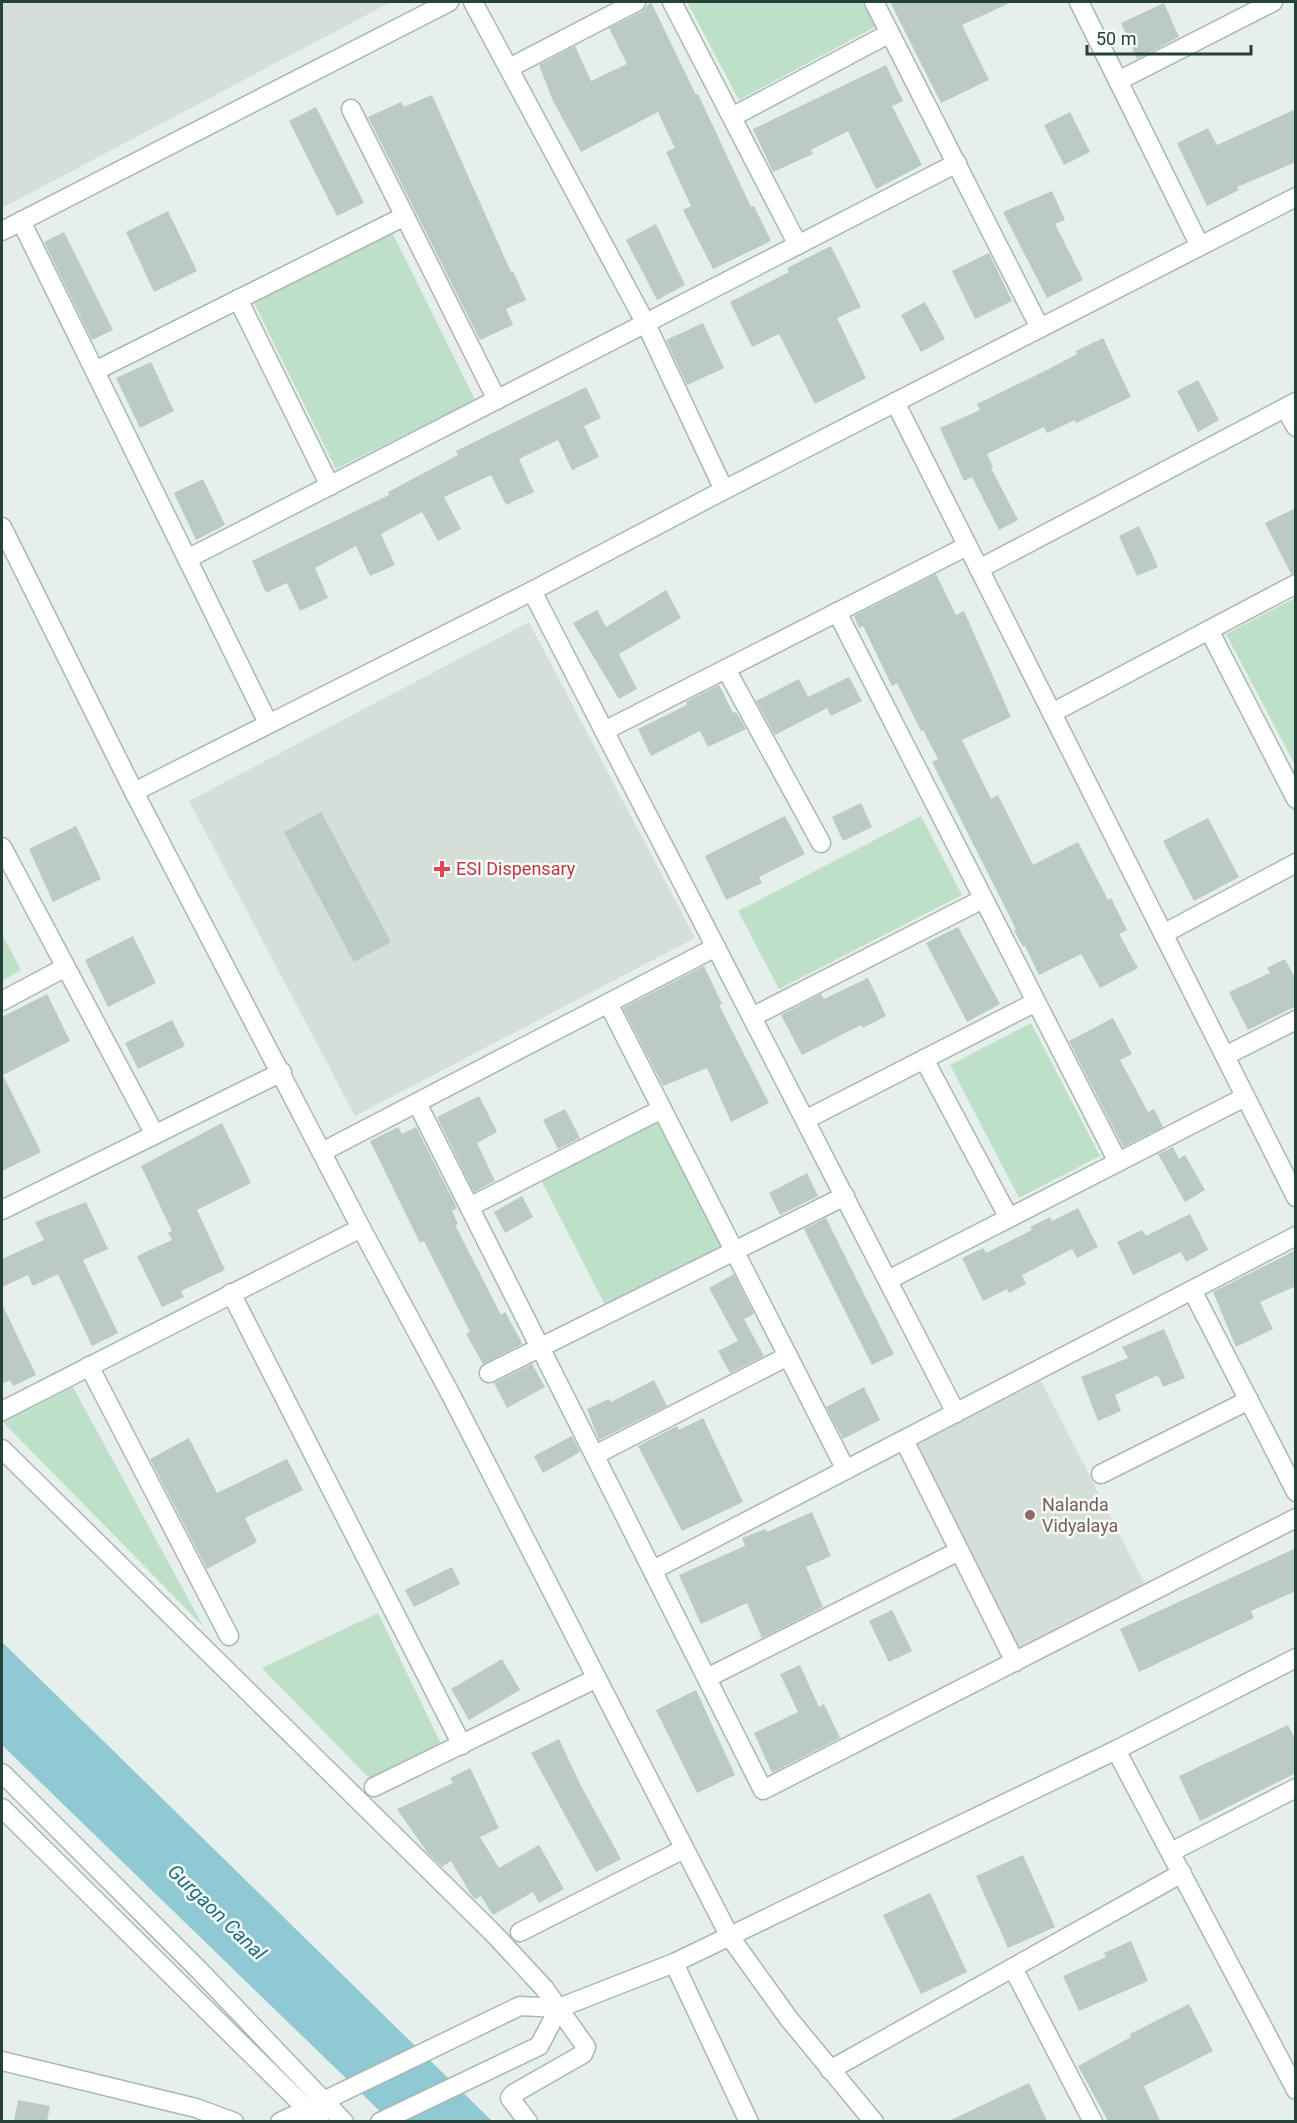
<svg xmlns="http://www.w3.org/2000/svg" width="1297" height="2123" font-family="Roboto,sans-serif">
	<style>
		.built { fill: #d4dfda }
		.green { fill: #bfe0c8 }
		.water { fill: #8ec9d4 }
		.building { fill: #bbcac4 }
		.lines { fill: none; stroke-linecap: round; stroke-linejoin: round }
		.minor-casing { stroke: #a8b8b2; stroke-width: 21 }
		.tertiary-casing { stroke: #a8b8b2; stroke-width: 21 }
		.secondary-casing { stroke: #a4bbb3; stroke-width: 21 }
		.minor { stroke: #fff; stroke-width: 18 }
		.tertiary { stroke: #fff; stroke-width: 18 }
		.secondary { stroke: #fff; stroke-width: 18 }
		.health-dot { fill: #e0444e; stroke: #f7fbf9; stroke-width: 2 }
		.education-dot { fill: #8d6e63; stroke: #f7fbf9; stroke-width: 2 }
		.labels { text-anchor: middle; stroke-width: 5; stroke-linejoin: round; paint-order: stroke }
		.health-label { font-size: 18px; fill: #be3a42; stroke: #f7fbf9; text-anchor: start }
		.education-label { font-size: 18px; fill: #785e54; stroke: #f7fbf9; text-anchor: start }
		.water-label { font-size: 20px; font-style: italic; fill: #1c6f80; stroke: #f7fbf9 }
	</style>
	<rect width="100%" height="100%" fill="#e6efeb"/>
	<g class="built">
		<path d="M2,2H391L2,208Z"/>
		<path d="M529,622L695,938L355,1116L189,801Z"/>
		<path d="M1041,1381L1146,1586L1020,1651L915,1445Z"/>
	</g>
	<g class="green">
		<path d="M687,2H863L877,26L739,100Z"/>
		<path d="M392,232L475,400L336,469L253,301Z"/>
		<path d="M1295,598V765L1226,634Z"/>
		<path d="M921,816L962,895L779,989L738,911Z"/>
		<path d="M2,934L21,970L2,981Z"/>
		<path d="M1031,1023L1100,1156L1019,1198L950,1065Z"/>
		<path d="M657,1122L722,1247L606,1307L542,1182Z"/>
		<path d="M73,1387L203,1626L3,1422Z"/>
		<path d="M378,1613L442,1746L371,1780L262,1668Z"/>
	</g>
	<path class="water" d="M2,1642L492,2121H390L2,1745Z"/>
	<g class="building">
		<path d="M651,2L696,95L698,94L751,207L754,206L771,241L713,269L683,210L691,206L666,152L675,148L658,112L581,152L553,101L539,65L575,46L591,81L627,64L609,28L641,12Z"/>
		<path d="M890,2H1012L962,25L989,80L941,103Z"/>
		<path d="M1164,3L1179,37L1137,59L1121,23Z"/>
		<path d="M886,65L903,101L892,106L922,165L876,189L848,131L811,150L813,154L773,172L753,129Z"/>
		<path d="M432,95L511,272L513,271L526,300L506,309L513,325L480,340L368,117L401,102L404,107Z"/>
		<path d="M316,107L364,203L337,216L289,121Z"/>
		<path d="M1296,109V162L1237,187L1239,190L1207,206L1177,143L1208,128L1217,145Z"/>
		<path d="M1070,112L1090,152L1064,165L1044,125Z"/>
		<path d="M1052,191L1065,220L1055,224L1083,280L1047,298L1003,212Z"/>
		<path d="M168,211L197,271L154,292L126,232Z"/>
		<path d="M656,224L685,285L657,300L626,240Z"/>
		<path d="M64,232L113,330L92,340L44,242Z"/>
		<path d="M831,246L861,307L837,318L866,378L815,404L779,334L752,347L730,302L789,272L787,268Z"/>
		<path d="M989,253L1012,301L975,319L952,271Z"/>
		<path d="M925,302L945,339L921,352L901,315Z"/>
		<path d="M703,323L724,368L687,385L666,340Z"/>
		<path d="M1103,338L1131,397L1076,423L1075,420L1047,433L1044,427L987,454L993,467L991,468L1018,520L999,530L972,477L964,481L940,428L980,410L977,404L1049,369L1077,354L1076,351Z"/>
		<path d="M151,362L174,411L140,428L116,378Z"/>
		<path d="M1198,380L1219,420L1198,432L1177,391Z"/>
		<path d="M586,387L601,418L584,426L599,457L572,470L558,440L519,459L534,492L506,505L491,475L444,497L461,529L438,541L422,512L381,534L395,565L370,576L356,546L315,568L328,598L300,611L287,583L266,593L252,561L389,495L388,492L458,455L456,451Z"/>
		<path d="M203,479L225,525L196,540L174,493Z"/>
		<path d="M1296,508V573L1291,574L1265,523Z"/>
		<path d="M1139,526L1158,567L1137,576L1119,536Z"/>
		<path d="M936,574L956,615L964,611L1011,717L962,740L991,799L998,795L1033,865L1078,842L1108,900L1111,898L1127,930L1119,934L1138,968L1100,988L1081,954L1039,975L1025,946L1023,947L1014,930L1016,929L932,762L938,759L923,730L921,731L897,683L892,686L863,626L859,628L854,616Z"/>
		<path d="M666,590L681,618L619,654L637,689L619,699L573,623L597,610L606,627Z"/>
		<path d="M849,677L862,701L831,716L827,708L775,735L756,701L799,679L808,697Z"/>
		<path d="M719,685L733,713L736,712L746,729L708,747L700,731L651,756L638,729L687,705L686,702Z"/>
		<path d="M861,803L872,827L843,841L832,817Z"/>
		<path d="M321,812L391,942L354,962L284,832Z"/>
		<path d="M785,816L805,854L759,877L762,883L726,900L705,856Z"/>
		<path d="M1208,818L1239,877L1194,901L1163,841Z"/>
		<path d="M76,826L101,879L53,902L29,849Z"/>
		<path d="M958,927L1000,1004L967,1022L926,943Z"/>
		<path d="M133,936L156,983L108,1007L85,960Z"/>
		<path d="M1285,959L1296,980V1006L1248,1030L1229,992L1270,973L1267,968Z"/>
		<path d="M704,966L722,1004L719,1005L769,1103L731,1122L707,1068L663,1086L623,1008Z"/>
		<path d="M868,978L886,1016L863,1028L861,1025L802,1055L781,1015L821,994L824,999Z"/>
		<path d="M47,994L70,1041L3,1075L41,1152L2,1171V1017Z"/>
		<path d="M1113,1018L1132,1054L1120,1060L1148,1112L1154,1109L1163,1127L1123,1147L1069,1041Z"/>
		<path d="M172,1020L185,1046L138,1069L125,1043Z"/>
		<path d="M479,1096L497,1132L477,1143L495,1181L474,1192L437,1117Z"/>
		<path d="M565,1109L580,1138L558,1149L543,1120Z"/>
		<path d="M222,1123L251,1183L197,1210L225,1270L181,1291L184,1297L162,1307L137,1256L172,1240L168,1233L172,1231L141,1166Z"/>
		<path d="M398,1127L402,1134L416,1127L457,1208L452,1211L458,1224L455,1225L501,1315L505,1312L521,1341L522,1344L483,1364L466,1334L470,1332L424,1241L420,1243L370,1141Z"/>
		<path d="M1173,1147L1179,1159L1185,1155L1205,1190L1185,1202L1158,1154Z"/>
		<path d="M807,1173L818,1196L780,1215L769,1193Z"/>
		<path d="M522,1196L533,1217L505,1233L494,1212Z"/>
		<path d="M86,1202L108,1249L83,1260L118,1333L92,1346L58,1274L33,1286L28,1275L2,1287V1259L44,1240L35,1222Z"/>
		<path d="M1078,1208L1098,1247L1077,1258L1072,1249L1022,1275L1026,1284L1009,1293L1007,1289L983,1301L962,1258L983,1248L986,1253L1032,1230L1030,1227L1050,1217L1052,1221Z"/>
		<path d="M1190,1214L1208,1250L1186,1262L1181,1252L1133,1275L1117,1242L1142,1230L1146,1236Z"/>
		<path d="M826,1218L894,1354L872,1365L804,1229Z"/>
		<path d="M1296,1250V1286L1260,1302L1273,1329L1236,1347L1213,1292Z"/>
		<path d="M734,1274L754,1314L744,1319L764,1356L730,1373L718,1351L738,1341L709,1288Z"/>
		<path d="M2,1304L36,1375L13,1386L10,1380L2,1384Z"/>
		<path d="M1164,1329L1185,1378L1163,1387L1158,1375L1115,1395L1121,1411L1098,1421L1081,1377L1128,1358L1122,1347Z"/>
		<path d="M532,1364L545,1387L507,1408L494,1383Z"/>
		<path d="M654,1380L667,1406L599,1440L587,1409L609,1399L611,1402Z"/>
		<path d="M864,1387L880,1420L843,1439L826,1407Z"/>
		<path d="M703,1418L743,1502L682,1531L638,1446L677,1426L679,1430Z"/>
		<path d="M572,1436L580,1452L543,1473L534,1456Z"/>
		<path d="M189,1438L217,1493L287,1459L303,1490L245,1518L257,1542L207,1569L150,1459Z"/>
		<path d="M812,1512L831,1556L806,1567L823,1607L762,1638L747,1603L701,1624L679,1575L745,1546L742,1538L765,1529L767,1532Z"/>
		<path d="M1296,1548V1591L1251,1611L1254,1618L1139,1672L1120,1629Z"/>
		<path d="M452,1567L460,1584L414,1607L405,1590Z"/>
		<path d="M892,1610L912,1651L889,1662L869,1621Z"/>
		<path d="M502,1659L520,1690L469,1720L451,1689Z"/>
		<path d="M800,1665L819,1707L824,1704L840,1738L772,1773L754,1733L798,1712L780,1674Z"/>
		<path d="M696,1690L735,1775L697,1793L656,1710Z"/>
		<path d="M1288,1725L1296,1741V1773L1200,1821L1179,1776Z"/>
		<path d="M559,1739L581,1786L621,1859L596,1872L531,1753Z"/>
		<path d="M470,1768L499,1828L480,1837L499,1868L539,1845L564,1889L539,1903L533,1892L493,1915L481,1896L475,1899L472,1896L451,1861L442,1867L427,1852L397,1809L453,1783L450,1778Z"/>
		<path d="M1023,1855L1055,1927L1008,1948L976,1876Z"/>
		<path d="M930,1893L967,1972L921,1994L883,1915Z"/>
		<path d="M1131,1941L1148,1981L1079,2011L1063,1976L1106,1957L1104,1953Z"/>
		<path d="M1189,2004L1213,2051L1144,2086L1160,2121H1108L1078,2066L1131,2037L1130,2034Z"/>
		<path d="M1029,2083L1047,2121H949Z"/>
		<path d="M18,2100L50,2106L47,2121H14Z"/>
	</g>
	<g class="lines">
		<defs>
			<g id="minor">
				<path d="M473,2L646,324L724,490"/>
				<path d="M672,2L798,245"/>
				<path d="M874,2L1040,328"/>
				<path d="M1079,2L1200,246"/>
				<path d="M509,68L636,2"/>
				<path d="M1118,81L1273,2"/>
				<path d="M351,109L497,400"/>
				<path d="M732,117L890,33"/>
				<path d="M21,221L268,723"/>
				<path d="M2,231L449,2"/>
				<path d="M238,299L330,486"/>
				<path d="M95,371L405,216"/>
				<path d="M895,402L1296,1197"/>
				<path d="M1285,408L1296,427"/>
				<path d="M187,559L957,163"/>
				<path d="M979,569L1296,402"/>
				<path d="M532,591L956,1413"/>
				<path d="M837,612L1118,1162"/>
				<path d="M1209,630L1296,799"/>
				<path d="M726,669L821,843"/>
				<path d="M1052,713L1296,584"/>
				<path d="M604,731L967,546"/>
				<path d="M134,792L532,591L724,490L1296,197"/>
				<path d="M2,847L154,1133"/>
				<path d="M1163,934L1296,863"/>
				<path d="M2,1001L64,968"/>
				<path d="M608,1003L846,1470"/>
				<path d="M752,1017L983,899"/>
				<path d="M1225,1056L1296,1020"/>
				<path d="M924,1059L1009,1218"/>
				<path d="M417,1103L763,1790L1296,1518"/>
				<path d="M805,1120L1036,1002"/>
				<path d="M322,1152L716,947"/>
				<path d="M469,1207L662,1109"/>
				<path d="M2,1210L282,1072"/>
				<path d="M888,1280L1245,1097"/>
				<path d="M1192,1290L1296,1492"/>
				<path d="M231,1293L462,1745"/>
				<path d="M89,1366L229,1636"/>
				<path d="M489,1373L845,1196"/>
				<path d="M2,1411L361,1228"/>
				<path d="M904,1440L1015,1662"/>
				<path d="M2,1449L493,1933L544,1988L586,2047L583,2054L513,2094L510,2098L528,2122"/>
				<path d="M595,1455L788,1356"/>
				<path d="M1101,1474L1249,1400"/>
				<path d="M653,1570L1296,1236"/>
				<path d="M707,1678L959,1551"/>
				<path d="M1116,1750L1296,2090"/>
				<path d="M374,1787L595,1679"/>
				<path d="M1171,1852L1296,1788"/>
				<path d="M520,1932L684,1849"/>
				<path d="M674,1963L749,2122"/>
				<path d="M1013,1968L1093,2122"/>
				<path d="M2,2061L196,2108L234,2122"/>
				<path d="M830,2070L1182,1873"/>
			</g>
			<g id="tertiary">
				<path d="M2,527L134,792L361,1228L451,1395L730,1937L789,2019L874,2122"/>
				<path d="M280,2122L520,2006L559,2008L674,1963L1116,1750L1296,1658"/>
				<path d="M380,2122L539,2046L559,2008"/>
			</g>
			<g id="secondary">
				<path d="M2,1773L200,1971L344,2122"/>
				<path d="M2,1808L320,2122"/>
			</g>
		</defs>
		<use href="#minor" class="minor-casing"/>
		<use href="#tertiary" class="tertiary-casing"/>
		<use href="#secondary" class="secondary-casing"/>
		<use href="#minor" class="minor"/>
		<use href="#tertiary" class="tertiary"/>
		<use href="#secondary" class="secondary"/>
	</g>
	<path class="health-dot" d="M439 860h6v6h6v6h-6v6h-6v-6h-6v-6h6z"/>
	<circle class="education-dot" cx="1030" cy="1515" r="6"/>
	<g class="labels">
		<g class="health-label">
			<text x="456" y="875">ESI Dispensary</text>
		</g>
		<g class="education-label">
			<text x="1042" y="1511">Nalanda<tspan x="1042" dy="21">Vidyalaya</tspan></text>
		</g>
		<g class="water-label">
			<text transform="translate(217 1912) rotate(44)" y="7">Gurgaon Canal</text>
		</g>
	</g>
	<rect width="1297" height="2123" fill="none" stroke="#24423a" stroke-width="6"/>
	<path d="M1087 45v9h164v-9" fill="none" stroke="#24423a" stroke-width="3"/>
	<text x="1096" y="45" font-size="18" fill="#24423a" stroke="#f7fbf9" stroke-width="4.5" paint-order="stroke">50 m</text>
</svg>
